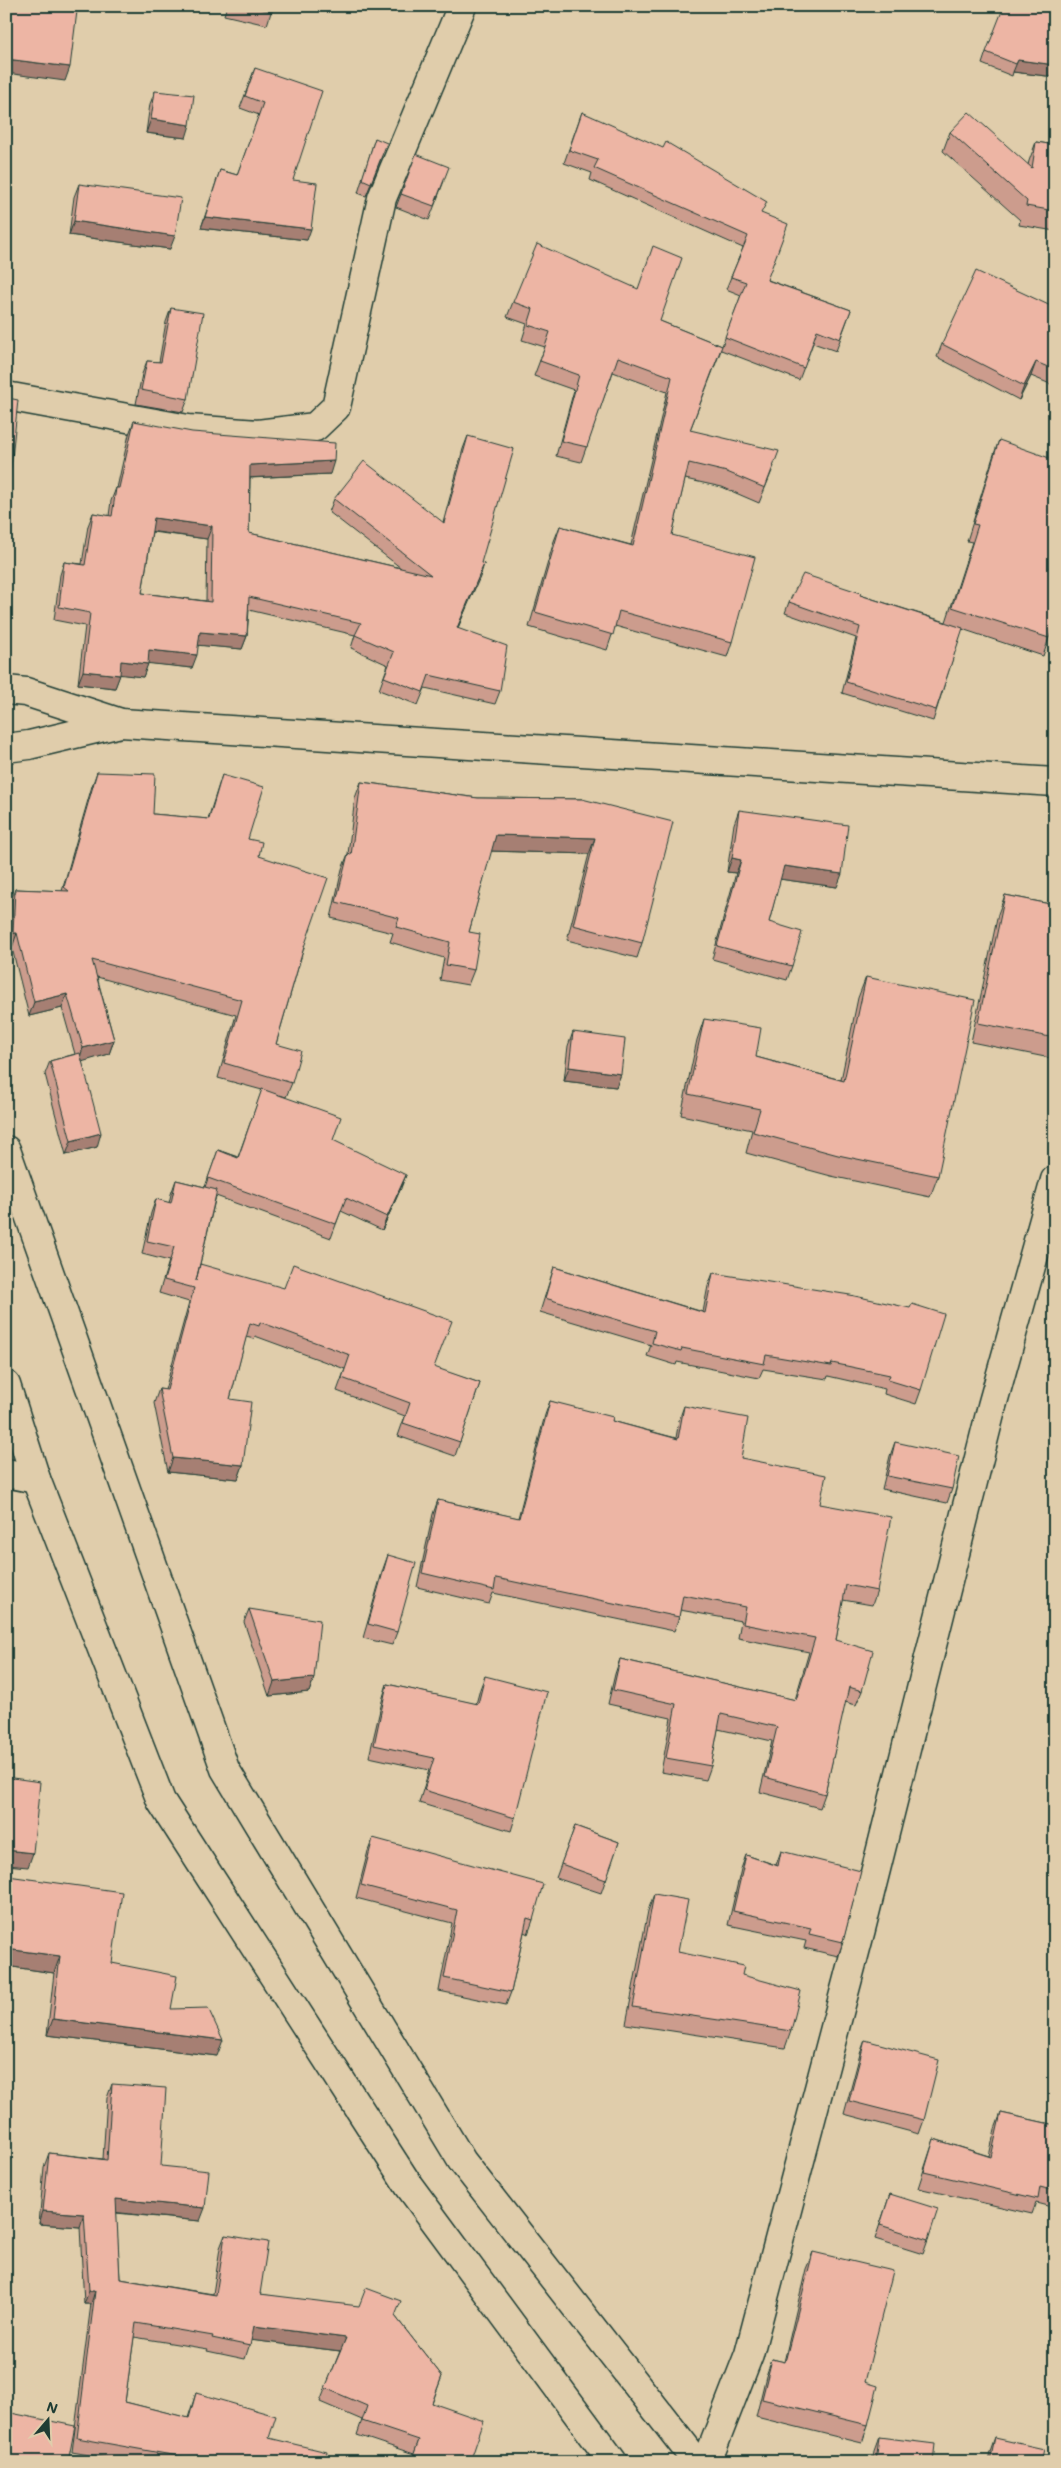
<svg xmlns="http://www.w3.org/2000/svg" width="1061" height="2468" font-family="Mali,sans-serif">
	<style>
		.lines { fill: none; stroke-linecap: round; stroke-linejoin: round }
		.street-casing { stroke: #1f3d34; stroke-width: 31 }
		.secondary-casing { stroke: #1f3d34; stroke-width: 31 }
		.highway-casing { stroke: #1f3d34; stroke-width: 31 }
		.street { stroke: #e0cdab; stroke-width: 28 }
		.secondary { stroke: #e0cdab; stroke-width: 28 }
		.highway { stroke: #e0cdab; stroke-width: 28 }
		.wall { fill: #cc9c8d; stroke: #1f3d34; fill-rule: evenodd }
		.shaded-wall { fill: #a67f73; stroke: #1f3d34 }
		.building { fill: #edb5a4; stroke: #1f3d34; fill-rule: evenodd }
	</style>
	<rect width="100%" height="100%" fill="#e0cdab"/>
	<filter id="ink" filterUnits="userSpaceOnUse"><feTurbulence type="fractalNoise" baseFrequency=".02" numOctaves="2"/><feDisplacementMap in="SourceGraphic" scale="10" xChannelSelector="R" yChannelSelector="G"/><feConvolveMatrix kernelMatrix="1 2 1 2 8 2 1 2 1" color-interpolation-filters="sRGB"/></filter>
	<g filter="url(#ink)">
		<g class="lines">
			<defs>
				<g id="street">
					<path d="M6,396L188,429L258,434L315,427L336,407L382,198L462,6"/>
					<path d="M6,1473L36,1479"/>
					<path d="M707,2462L749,2354L861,1929L992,1406L1055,1180"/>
				</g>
				<g id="secondary">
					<path d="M6,690L26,692L121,723L1055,782"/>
					<path d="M6,748L29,745L121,723"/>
				</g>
				<g id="highway">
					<path d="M6,1150L225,1769L462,2161L697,2462"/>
					<path d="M6,1385L36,1479L161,1801L409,2186L613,2462"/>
				</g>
			</defs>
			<use href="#street" class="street-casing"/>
			<use href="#secondary" class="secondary-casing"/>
			<use href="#highway" class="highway-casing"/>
			<use href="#street" class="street"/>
			<use href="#secondary" class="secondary"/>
			<use href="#highway" class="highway"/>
		</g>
		<g class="wall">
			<path d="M227,6H273L267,25L224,15Z"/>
			<path d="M1055,6V77L1013,72L1012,76L982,64L986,52Z"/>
			<path d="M255,68L293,180L307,240L201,228L220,170L237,175L259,115L240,108Z"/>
			<path d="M155,91L186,138L146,133L150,104Z"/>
			<path d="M582,112L762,214L768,280L851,310L836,351L813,343L799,380L721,350L690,430L774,466L759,503L722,487L685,479L672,535L732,642L727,657L615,626L607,650L529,627L554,541L560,526L631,545L667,392L613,372L581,462L556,456L574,390L534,376L545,347L522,340L527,324L507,317L513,302L660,321L722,346L741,295L726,289L743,248L590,180L592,173L564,163Z"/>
			<path d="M950,132L1028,165L1029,161L1036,142L1055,145V231L1019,225L1020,220L943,151Z"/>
			<path d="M375,138L382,156L366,196L358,193Z"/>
			<path d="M444,181L429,220L396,207L401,194Z"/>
			<path d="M79,184L170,249L69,235L74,197Z"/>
			<path d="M171,308L188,399L183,412L136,404L142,374L147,361L159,362L166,322Z"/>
			<path d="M1055,308V386L1031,376L1019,400L937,357L942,344Z"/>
			<path d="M134,421L330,474L250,478L249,533L401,568L329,512L334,499L443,523L463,449L468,436L481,563L484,564L458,628L500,691L495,704L425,688L418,705L379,690L388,665L351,648L355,635L249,610L247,636L242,649L198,645L192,668L148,663L143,677L120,674L115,688L78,684L85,626L54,620L60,575L64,562L82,564L88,526L93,513L109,516L111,501L116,488H117L129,434ZM152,532L207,539L206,601L142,593Z"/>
			<path d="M999,440L1049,568V638L1043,656L962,629L933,721L842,693L856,638L785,613L789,602L860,595L946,622L972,542L967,541L993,457Z"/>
			<path d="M97,772L153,814L208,819L222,775L248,839L259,856L304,947L276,1044L292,1083L286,1097L280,1095L333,1140L401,1188L382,1230L341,1211L331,1238L216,1196L199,1268L434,1368L480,1383L455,1456L398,1436L405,1416L337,1391L345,1369L255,1336L254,1339L246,1337L230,1399L243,1465L238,1479L168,1472L154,1403L159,1389L165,1390L189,1302L159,1293L169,1261L142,1254L151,1213L156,1199L169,1203L171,1194L176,1180L205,1187L218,1150L238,1157L262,1090L218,1078L236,1015L97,977L114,1040L109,1054L82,1061L97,1147L66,1155L45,1074L50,1061L75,1054L62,1008L29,1016L12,948H8L10,903L15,889L62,891L92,786Z"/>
			<path d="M361,782L478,798L582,799L642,943L637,958L567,940L589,854L491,851L469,932L474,970L468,985L440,980L444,958L390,942L393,933L331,918L342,869L348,854L355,798Z"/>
			<path d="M739,810L837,887L780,879L769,922L792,966L787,980L712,959L736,873L727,872L734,824Z"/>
			<path d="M1005,895L1055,905V1059L971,1042L998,914Z"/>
			<path d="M866,977L938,1176L930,1197L831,1176L746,1153L752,1130L681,1115L697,1040L704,1019L756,1057L841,1080L858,998Z"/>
			<path d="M573,1032L621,1074L616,1087L564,1081L568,1046Z"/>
			<path d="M554,1267L703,1312L708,1286L713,1273L921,1390L916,1404L884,1394L885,1389L828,1376L827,1379L763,1369L759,1378L677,1362L676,1365L647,1356L651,1345L540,1312Z"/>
			<path d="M550,1401L612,1421L676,1438L679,1420L684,1406L741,1458L820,1504L877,1591L872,1605L843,1600L836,1640L862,1691L856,1705L845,1702L825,1794L820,1808L760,1792L772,1741L718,1729L711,1766L706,1780L661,1772L671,1718L608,1704L615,1674L620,1659L795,1700L809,1652L738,1638L741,1621L680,1610L679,1617L674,1631L493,1593L489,1604L417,1587L433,1514L438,1500L518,1518L545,1415Z"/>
			<path d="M895,1442L952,1489L947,1503L882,1489L890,1456Z"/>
			<path d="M388,1555L397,1632L392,1645L363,1638L383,1569Z"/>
			<path d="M249,1609L314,1678L309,1692L269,1696L244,1622Z"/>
			<path d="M485,1676L515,1818L511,1831L419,1803L429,1770L369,1757L383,1697L387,1684L476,1704L480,1689Z"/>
			<path d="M575,1826L619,1842L601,1893L556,1878Z"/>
			<path d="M373,1838L533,1920L528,1934L524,1932L511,1992L506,2005L439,1991L452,1923L356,1898L368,1851Z"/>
			<path d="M781,1851L843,1942L838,1956L804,1948L806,1941L728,1925L741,1869L746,1855L776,1865Z"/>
			<path d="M8,1876L112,1963L171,2009L217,2056L47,2035L54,1973L6,1966V1879Z"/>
			<path d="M654,1894L678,1952L742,1975L791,2031L785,2048L626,2024L648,1911Z"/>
			<path d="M865,2040L924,2120L919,2134L844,2114L860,2054Z"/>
			<path d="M112,2084L161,2166L200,2221L116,2213L120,2279L213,2294L220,2248L225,2235L260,2294L395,2316L442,2376L414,2454L357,2435L362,2420L320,2402L340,2351L251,2340L245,2359L207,2351L208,2349L134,2337L125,2402L188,2418L196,2393L269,2438L325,2462H129L72,2452L91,2304H84L80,2227L39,2224L44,2167L49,2153L103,2159L107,2098Z"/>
			<path d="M1001,2113L1055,2125V2208L1036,2203L1032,2214L918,2188L934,2139L989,2156L995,2129Z"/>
			<path d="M890,2194L928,2240L923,2254L875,2239Z"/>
			<path d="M813,2252L865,2382L868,2425L862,2443L756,2417L766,2376L772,2359L784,2362L806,2269Z"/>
			<path d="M879,2437L933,2462H872L874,2451Z"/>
			<path d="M995,2438L1041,2462H988L990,2452Z"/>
		</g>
		<g class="shaded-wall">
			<path d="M6,59L70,67L65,81L6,73Z"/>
			<path d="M1018,60L1055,65V77L1013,72Z"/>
			<path d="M151,119L190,125L186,138L146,133Z"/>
			<path d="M205,217L311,229L307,240L201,228Z"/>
			<path d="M74,221L175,236L170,249L69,235Z"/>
			<path d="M1036,362L1031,376L1019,400L1024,386Z"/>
			<path d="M334,461L330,474L245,478L250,465Z"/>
			<path d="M6,477H10L6,487Z"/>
			<path d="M154,518L212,526L207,539L149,531Z"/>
			<path d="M484,564L480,577L452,641L457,628Z"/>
			<path d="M200,632L247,636L242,649L195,645Z"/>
			<path d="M149,650L197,655L192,668L144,663Z"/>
			<path d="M121,661L148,664L143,677L116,674Z"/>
			<path d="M83,671L120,675L115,688L78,684Z"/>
			<path d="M496,835L595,838L589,854L490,851Z"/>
			<path d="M732,858L741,860L736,873L727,872Z"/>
			<path d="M784,866L842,874L837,887L779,879Z"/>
			<path d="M13,933H17L12,948H8Z"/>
			<path d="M67,994L62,1008L29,1016L34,1002Z"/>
			<path d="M114,1040L109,1054L78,1063L83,1048Z"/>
			<path d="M569,1067L621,1074L616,1087L564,1081Z"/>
			<path d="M101,1133L97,1147L66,1155L71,1141Z"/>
			<path d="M406,1175L401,1188L382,1230L387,1217Z"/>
			<path d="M173,1458L243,1465L238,1479L168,1472Z"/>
			<path d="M314,1678L309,1692L269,1696L274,1682Z"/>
			<path d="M6,1850L33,1853L28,1867L6,1865Z"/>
			<path d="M6,1949L60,1956L54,1973L6,1966Z"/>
			<path d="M53,2019L223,2040L217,2056L47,2035Z"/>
			<path d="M116,2199L205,2208L200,2221L111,2212Z"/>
			<path d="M43,2211L84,2214L80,2227L39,2224Z"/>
			<path d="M89,2291H95L91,2304H84Z"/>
			<path d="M254,2326L346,2338L341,2351L249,2340Z"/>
		</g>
		<g class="building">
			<path d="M6,6H42L77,11L70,67L6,59Z"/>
			<path d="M249,6H273L272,12Z"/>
			<path d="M1004,6H1055V65L1018,60L1016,64L986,52Z"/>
			<path d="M255,68L322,91L293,180L317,183L311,229L205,217L220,170L237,175L263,103L245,96Z"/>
			<path d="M155,91L194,95L190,125L151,119Z"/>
			<path d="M582,112L663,148L666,142L767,202L761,213L788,224L767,280L851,310L840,339L817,330L804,368L725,337L746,282L731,277L748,236L594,168L598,160L569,150Z"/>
			<path d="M969,112L1032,168L1036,142L1055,145V211L1026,206L1027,201L950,132Z"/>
			<path d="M375,138L387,143L371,183L362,179Z"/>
			<path d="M416,154L449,167L434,206L401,194Z"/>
			<path d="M79,184L181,198L175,236L74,221Z"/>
			<path d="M537,244L638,289L653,246L682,258L660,321L722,346L690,430L779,451L765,488L727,472L689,463L672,535L755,557L732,642L619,611L613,635L535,612L560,526L633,546L672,377L618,357L587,447L561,441L579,375L540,361L550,332L528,325L533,309L513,302Z"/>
			<path d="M976,271L1055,308V370L1036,362L1024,386L942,344Z"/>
			<path d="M171,308L203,313L188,399L141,390L147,361L161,362Z"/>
			<path d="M6,397L8,398L18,400L10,477H6Z"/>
			<path d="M134,421L192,432L335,443L334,461L250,465L249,533L431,575L334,499L364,461L444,523L468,436L514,449L481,563L484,564L457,628L507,646L500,691L429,675L423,692L384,677L394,652L355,635L361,623L249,597L247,636L200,632L197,655L149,650L148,664L121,661L120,675L83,671L90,613L59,607L64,562L85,565L93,513L112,516L116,488H119ZM154,518L212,526L211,602L142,593Z"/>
			<path d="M999,440L1055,460V551L1049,568L1055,570V619L1049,638L952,607L978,525L973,524Z"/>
			<path d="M803,574L861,593L860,595L963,628L936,710L846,682L860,627L789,602Z"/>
			<path d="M97,772L155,774L153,814L209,819L222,775L264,787L248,839L262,842L259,856L328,878L304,947L276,1044L301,1051L292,1083L224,1063L242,1000L92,960L114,1040L83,1048L67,994L34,1002L17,933H13L15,889L69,891L64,887Z"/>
			<path d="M361,782L478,798L582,799L673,822L642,943L573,925L595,838L496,835L469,932L480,934L474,970L446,965L450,942L396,927L399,918L336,902L348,854L351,855Z"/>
			<path d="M739,810L848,825L842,874L784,866L769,922L802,932L792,966L717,946L741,860L732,858Z"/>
			<path d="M1005,895L1055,905V1038L978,1023Z"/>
			<path d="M866,977L975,1000L938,1176L838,1155L753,1132L760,1109L688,1094L704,1019L761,1028L756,1057L844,1081Z"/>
			<path d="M573,1032L625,1039L621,1074L569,1067Z"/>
			<path d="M80,1053L101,1133L71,1141L50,1061Z"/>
			<path d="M262,1089L341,1117L333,1140L406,1175L387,1217L346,1198L336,1224L208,1178L218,1150L238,1158Z"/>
			<path d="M176,1180L217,1190L196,1281L200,1264L284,1288L293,1264L452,1321L434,1367L480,1383L460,1442L403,1423L410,1403L342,1378L350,1355L260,1322L259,1326L250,1323L230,1399L251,1402L243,1465L173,1458L159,1389L167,1390L194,1288L164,1280L174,1247L147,1241L156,1199L171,1203Z"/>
			<path d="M554,1267L705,1313L713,1273L850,1295L910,1308L912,1304L944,1314L921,1390L888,1380L890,1375L832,1363L831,1366L766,1355L764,1364L682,1348L681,1351L652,1343L655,1331L545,1298Z"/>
			<path d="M550,1401L613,1417L612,1421L678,1439L684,1406L748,1418L741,1458L826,1475L820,1504L891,1517L877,1591L846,1585L836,1640L873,1651L862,1691L849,1687L825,1794L765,1777L777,1727L721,1714L711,1766L666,1758L676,1704L613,1690L620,1659L796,1700L815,1638L743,1624L746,1607L683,1595L679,1617L496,1578L494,1590L422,1573L438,1500L519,1518Z"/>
			<path d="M895,1442L959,1456L952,1489L887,1476Z"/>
			<path d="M388,1555L416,1563L397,1632L368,1624Z"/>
			<path d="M249,1609L320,1620L314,1678L274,1682Z"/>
			<path d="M485,1676L547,1692L515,1818L424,1790L434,1758L374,1745L387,1684L478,1704Z"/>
			<path d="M6,1777L40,1782L33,1853L6,1850Z"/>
			<path d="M575,1826L619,1842L606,1880L561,1864Z"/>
			<path d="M373,1838L543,1884L533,1920L527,1918L511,1992L444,1978L457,1910L361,1885Z"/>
			<path d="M781,1851L861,1871L843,1942L809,1934L811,1928L733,1911L746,1855L778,1866Z"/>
			<path d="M8,1876L122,1892L112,1963L177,1976L171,2009L208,2008L223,2040L53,2019L60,1956L6,1949V1890Z"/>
			<path d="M654,1894L688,1900L678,1952L744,1966L742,1975L801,1991L791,2031L633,2007Z"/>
			<path d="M865,2040L939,2060L924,2120L849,2101Z"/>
			<path d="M112,2084L166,2088L161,2166L209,2171L205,2208L116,2199L120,2279L216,2295L225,2235L268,2242L260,2294L359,2306L366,2288L401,2301L395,2316L442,2376L432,2403L484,2421L470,2462H411L419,2440L362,2421L367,2406L325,2388L346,2338L254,2326L250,2346L212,2338L213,2336L136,2323L125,2402L189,2418L196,2393L276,2416L269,2438L327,2452L325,2462H181L183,2457L77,2438L95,2291H89L84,2214L43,2211L49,2153L107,2160Z"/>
			<path d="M1001,2113L1055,2125V2191L1040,2187L1038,2199L924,2172L934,2139L991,2157Z"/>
			<path d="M890,2194L938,2209L928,2240L880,2225Z"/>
			<path d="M813,2252L893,2271L865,2382L878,2386L868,2425L762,2399L772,2359L785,2362Z"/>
			<path d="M6,2412L75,2426L68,2462H6Z"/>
			<path d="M879,2437L935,2444L933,2462H876Z"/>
			<path d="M995,2438L1044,2449L1041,2462H990Z"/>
		</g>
	</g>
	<rect width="1061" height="2468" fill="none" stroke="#e0cdab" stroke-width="25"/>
	<rect x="12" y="12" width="1036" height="2443" fill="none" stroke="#1f3d34" stroke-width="2" filter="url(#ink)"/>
	<g transform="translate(48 2420) rotate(19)" stroke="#e0cdab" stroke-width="4" paint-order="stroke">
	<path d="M0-4L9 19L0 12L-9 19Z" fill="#1f3d34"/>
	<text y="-8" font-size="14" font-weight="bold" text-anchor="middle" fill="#1f3d34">N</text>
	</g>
</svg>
